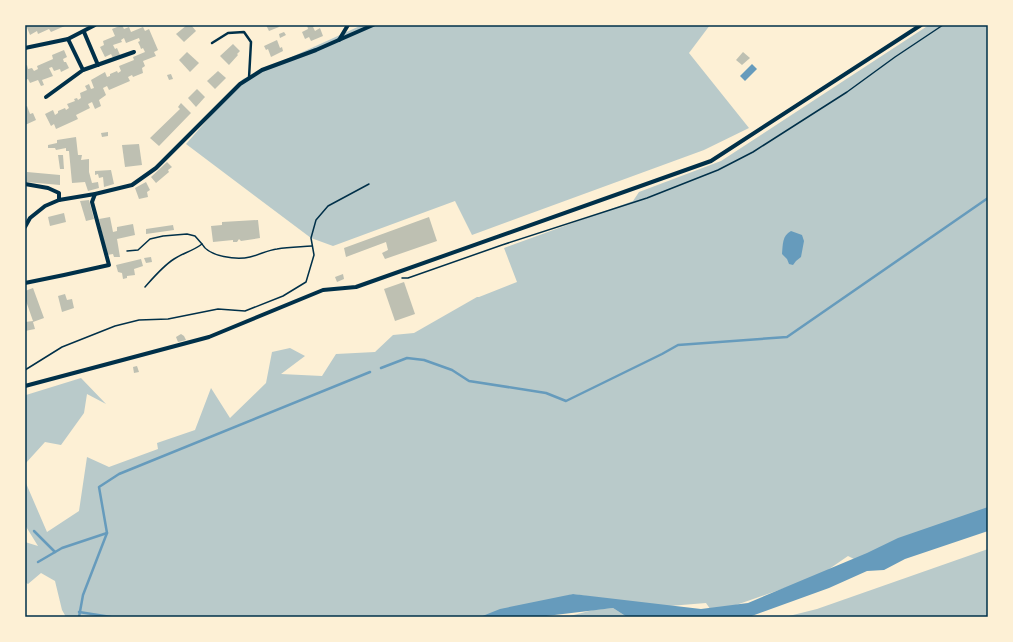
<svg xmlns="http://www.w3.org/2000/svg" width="1013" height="642" font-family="Quicksand,sans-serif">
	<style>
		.green { fill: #b9caca }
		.water { fill: #669bbc }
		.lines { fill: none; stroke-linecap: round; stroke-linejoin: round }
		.stream { stroke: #669bbc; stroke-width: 2.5 }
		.building { fill: #bec0b2 }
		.path { stroke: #003049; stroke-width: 1.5 }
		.service { stroke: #003049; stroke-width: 2.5 }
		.minor { stroke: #003049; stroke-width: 4 }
		.neatline { fill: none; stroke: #003049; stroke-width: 1.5 }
	</style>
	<rect width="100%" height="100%" fill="#fdf0d5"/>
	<g class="green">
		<path d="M362,25H710L689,53L749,128L704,150L472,235L455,201L333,246L311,238L186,144L243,79Z"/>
		<path d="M929,25H988V513L856,560L848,556L819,576L713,613L706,603L657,607L573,594L498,617H66L62,610L55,581L41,573L28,584L25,582V542L38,546L25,525V481L47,532L79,511L87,457L109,467L158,449L157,443L195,430L211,388L230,418L266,383L272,352L290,348L305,356L281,374L322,376L336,354L375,352L393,335L414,333L477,297H479L517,282L504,248L633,201L639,192L721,161Z"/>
		<path d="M81,378L106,404L87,394L84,413L61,445L45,442L25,464V397L26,395Z"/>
		<path d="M988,549V617H785L817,609Z"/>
		<path d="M613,608L627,617H566L593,610Z"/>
	</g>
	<g class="water">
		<path d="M752,64L757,69L745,81L740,76Z"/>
		<path d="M791,231L802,235L804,241L801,257L796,261L793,265L789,264L787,259L782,254C783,244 782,236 791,231Z"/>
		<path d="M988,507V531L905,559L884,570L867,571L829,588L749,617H627L613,608L538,617H480L500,609L573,594L701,609L748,603L867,553L898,538Z"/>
	</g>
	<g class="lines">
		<g class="stream">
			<path d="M381,368L407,358L424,360L452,370L469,381L546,393L566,401L662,354L678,345L787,337L988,198"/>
			<path d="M34,531L55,552"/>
			<path d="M38,562L62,548L107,533"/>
			<path d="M79,612L111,617"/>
			<path d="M79,617L83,595L107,533L99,487L119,474L370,372"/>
		</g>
	</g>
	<g class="building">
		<path d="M26,25H67L51,32L49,29L38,34L37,31L30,35Z"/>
		<path d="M122,25L124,29L129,27L131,32L143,27L145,31L149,29L158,50L154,52L156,56L143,61L145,66L142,68L143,73L133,77L132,75L128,77L130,81L109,90L107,86L103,88L106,95L99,100L101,106L95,109L92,102L88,104L90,108L76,115L78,119L56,129L54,124L51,126L45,114L53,110L55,115L58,113V111L65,108L66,110L69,108L67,104L75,101L74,99L77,98L78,100L81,98L80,93L87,90L85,86L89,84L91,89L94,88L91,80L105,72L107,77L110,76V74L117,71L118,73L121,71L119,66L134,60L133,57L145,52L143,48L141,49L140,46L138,42L140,41L139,38L126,43L124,38L121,40L122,42L113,45L115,49L117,48L120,55L113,58L111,54L105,57L100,47L104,45L103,41L115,36L112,29Z"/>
		<path d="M187,25H191L196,31L184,42L176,34Z"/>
		<path d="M266,25H278L279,27L269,31Z"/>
		<path d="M307,25H315V26L313,27L315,31L320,28L323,36L311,41L309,37L305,39L302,32L308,29Z"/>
		<path d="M284,32L286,35L280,38L279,34Z"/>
		<path d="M277,40L280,48L282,47L283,51L271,57L268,49L266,50L264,46Z"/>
		<path d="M233,44L240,51L237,54L238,55L229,65L220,56Z"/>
		<path d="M64,50L67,57L63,59L64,62H66L69,68L61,72L60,69L54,71L52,67L49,68L53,76L42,80L44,85L41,86L38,80L30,83L28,79L25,80V66L27,65L28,69L32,68L34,71L38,69L37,66L53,59L52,55Z"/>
		<path d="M187,52L199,63L190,72L179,60Z"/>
		<path d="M743,52L750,58L742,65L736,60Z"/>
		<path d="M218,71L226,78L215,89L207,81Z"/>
		<path d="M171,74L173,79L169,80L167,75Z"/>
		<path d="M197,89L205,97L196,107L188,98Z"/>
		<path d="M181,103L191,113L159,146L150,138L180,109L178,107Z"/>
		<path d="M27,106L30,114L33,113L36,120L25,125V107Z"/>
		<path d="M108,132V136L102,137L101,133Z"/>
		<path d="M76,137L78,155H82L81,160L89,159V172L92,183L98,182L99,188L88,191L85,182L72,183L69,151H66V148L56,150L55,148H48V145L57,143V140Z"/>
		<path d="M139,144L142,165L125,167L122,145Z"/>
		<path d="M58,155H63L64,169H60Z"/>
		<path d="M167,162L172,167L168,170L169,172L156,183L151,177Z"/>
		<path d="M111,170L114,184L104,187L103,177L99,178L98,174L95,175V171Z"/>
		<path d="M27,172L60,175V185L26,182Z"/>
		<path d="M146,182L150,190L147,192L148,197L139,199L135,188Z"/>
		<path d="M89,200L94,219L86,221L80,201Z"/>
		<path d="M64,213L66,222L50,226L48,217Z"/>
		<path d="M110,217L113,232L117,231V227L133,224L135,235L117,239L120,257H114L113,254L107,255L99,219Z"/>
		<path d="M429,217L437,241L385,259L382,253L388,250L386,242L346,257L344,248Z"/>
		<path d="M258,220L260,238L241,241L239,239L237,242H233V240L213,242L211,226L222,225V222Z"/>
		<path d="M173,225L174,230L146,234V229Z"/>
		<path d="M151,257L152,262L146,263L144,258Z"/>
		<path d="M141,259L143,266L134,269L135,275L127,276V278L123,279L122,273L118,272L116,265Z"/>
		<path d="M343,274L344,279L337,282L335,277Z"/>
		<path d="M404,282L415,314L395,321L384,289Z"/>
		<path d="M33,288L44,318L33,322L35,329L25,331V322L33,321L26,301L25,291Z"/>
		<path d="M65,294L67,300L72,299L74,308L62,312L58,296Z"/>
		<path d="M181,334L184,336L186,340L178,342L176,337Z"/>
		<path d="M137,366L139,372L134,373L133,367Z"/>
	</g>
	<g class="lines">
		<g class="path">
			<path d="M127,251L138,250L150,239L163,236L187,234L195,236L202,244"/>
			<path d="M402,278H408L502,245L647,198L718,170L753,152L847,92L895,57L943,25"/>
			<path d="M145,287C153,278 163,266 174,259C183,253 193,251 202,244C209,257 237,260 250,257C259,255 268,250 277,249C289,247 300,247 312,246"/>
			<path d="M25,370L62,347L115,326L139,320L168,319L218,309L245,311L283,296L306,282L314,255L311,238L316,220L328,206L369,184"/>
		</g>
		<path class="service" d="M212,43L228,33L244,32L251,42L249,78"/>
		<g class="minor">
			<path d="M84,32L98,65"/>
			<path d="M339,40L348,25"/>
			<path d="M25,48L68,39L95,25"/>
			<path d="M83,70L134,52"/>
			<path d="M46,97L83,70L68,39"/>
			<path d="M25,184L48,188L59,193V200"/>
			<path d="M25,227L30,218L45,206L59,200L95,194L132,185L156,168L240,84L262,70L316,50L373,25"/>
			<path d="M25,283L64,275L109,265L92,202L95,194"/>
			<path d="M25,386L209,337L323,290L356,287L711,161L921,25"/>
		</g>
	</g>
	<rect width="1013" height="642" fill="none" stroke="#fdf0d5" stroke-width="52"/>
	<rect x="26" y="26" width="961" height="590" class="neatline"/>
</svg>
